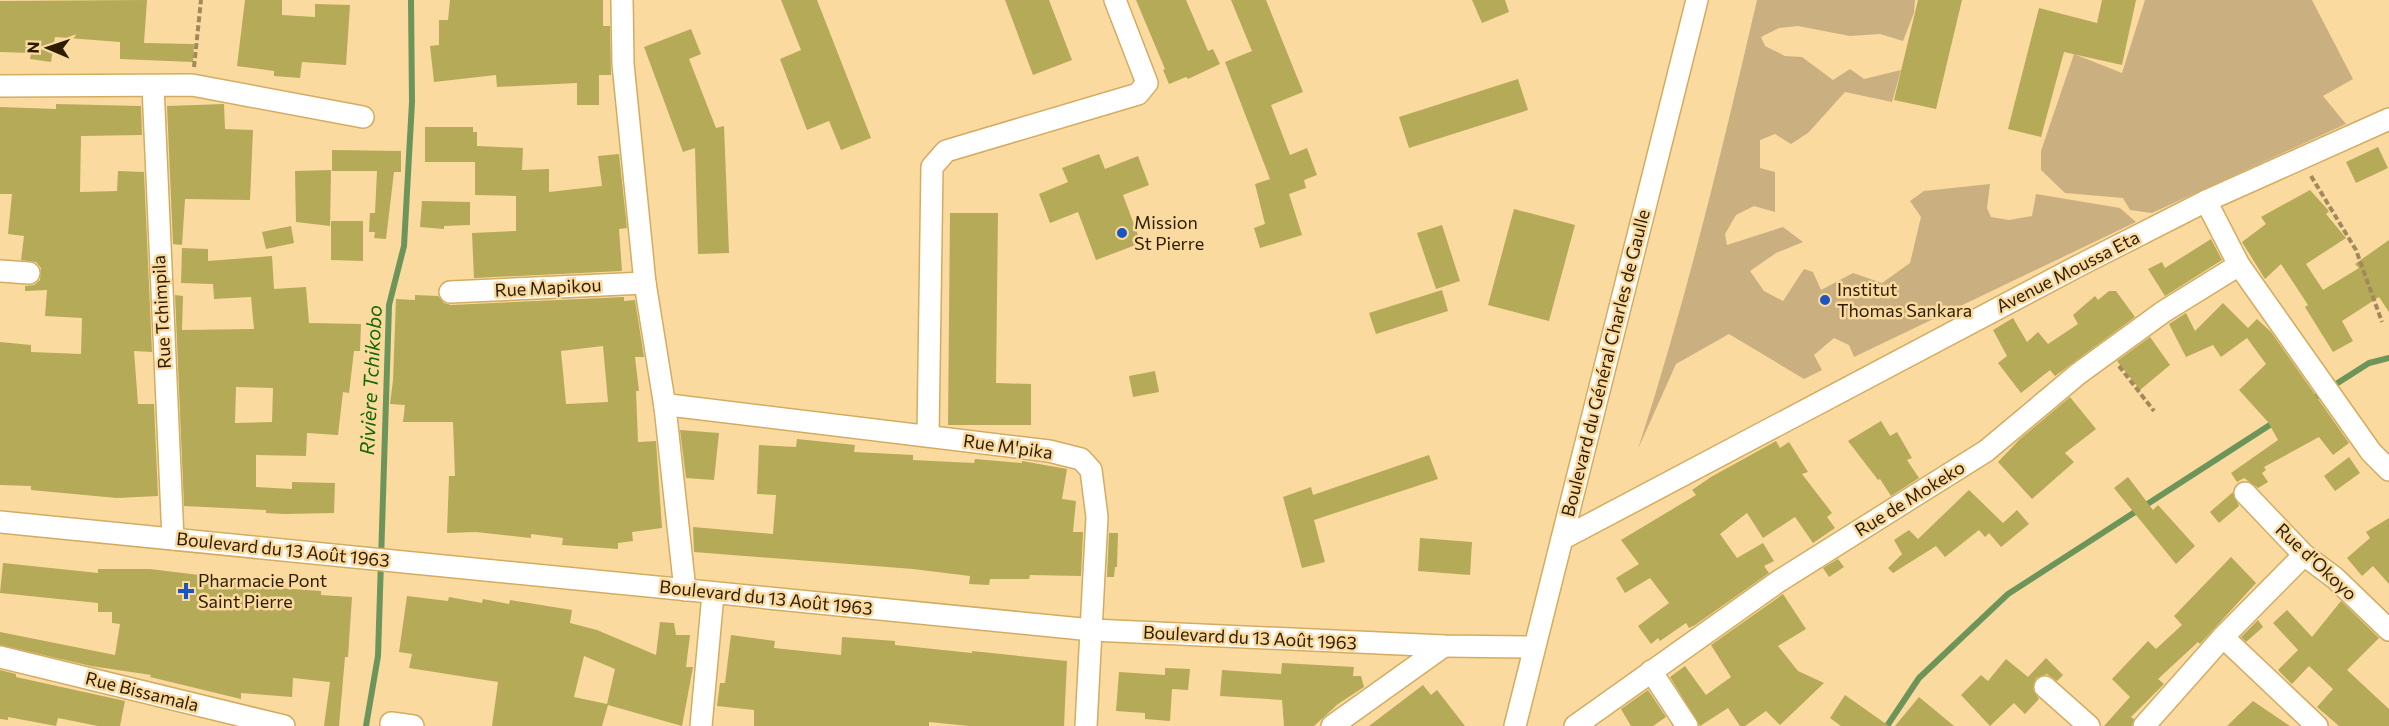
<svg xmlns="http://www.w3.org/2000/svg" width="2389" height="726" font-family="Commissioner,sans-serif">
	<style>
		.green { fill: #caaf80 }
		.lines { fill: none; stroke-linecap: round; stroke-linejoin: round }
		.stream { stroke: #6d955a; stroke-width: 6 }
		.building { fill: #b5aa57; fill-rule: evenodd }
		.minor-casing { stroke: #d4ac61; stroke-width: 24 }
		.path { stroke: #a2895b; stroke-width: 4; stroke-dasharray: 6 3; stroke-linecap: butt }
		.minor { stroke: #fff; stroke-width: 21 }
		.poi-dot { fill: #1b55c1; stroke: #fbda9f; stroke-width: 2 }
		.labels { text-anchor: middle; stroke-width: 5; stroke-linejoin: round; paint-order: stroke }
		.poi-label { font-size: 18px; fill: #2c1d00; stroke: #fbda9f; text-anchor: start }
		.street-label { font-size: 18px; fill: #2c1d00; stroke: #fbda9f }
		.water-label { font-size: 20px; font-style: italic; fill: #136904; stroke: #fbda9f }
	</style>
	<rect width="100%" height="100%" fill="#fbda9f"/>
	<g class="green">
		<path d="M1757,0H1915L1914,13L1903,41L1880,34L1850,36L1798,26L1779,28L1761,37L1765,46L1785,56L1802,57L1833,80L1850,69L1864,79L1901,70L1892,102L1845,92L1808,133L1791,144L1775,134L1760,140V168L1775,172V212L1754,206L1736,215L1725,234L1727,245L1783,227L1803,242L1776,253L1750,271L1764,291L1783,301L1804,269L1813,272L1821,290L1853,273L1882,283L1910,263L1921,217L1910,201L1924,191L1990,184L1987,208L1991,217L2009,220L2032,216L2036,194L2120,208L2136,222L1854,357L1849,345L1834,338L1814,355L1822,370L1804,379L1729,334L1676,364L1638,449C1686,301 1722,151 1757,0Z"/>
		<path d="M2145,0H2312L2353,79L2323,96L2346,124L2152,213L2130,210L2123,198L2065,193L2041,170V151L2074,54L2122,73Z"/>
	</g>
	<g class="lines">
		<g class="stream">
			<path d="M2311,400L2369,363L2389,358"/>
			<path d="M366,726L378,656L389,305L404,246L412,102L411,0"/>
			<path d="M1887,726L1919,678L2008,594L2276,421"/>
		</g>
	</g>
	<g class="building">
		<path d="M147,0L144,43L194,44L193,62L120,59V42L55,37L51,62L30,59L31,53L0,52V1Z"/>
		<path d="M245,0H282V15L315,17V4L350,5L346,65L302,62L300,78L274,76V71L237,66Z"/>
		<path d="M450,0H603V26H610L611,75H599V105H577V83L497,87L496,75L434,82L430,46L439,45V20H448Z"/>
		<path d="M781,0H817L871,138L841,150L829,121L807,130L780,59L801,50Z"/>
		<path d="M1005,0H1049L1072,60L1033,75Z"/>
		<path d="M1136,0H1186L1208,51L1213,49L1220,64L1188,79L1186,77L1169,84L1163,70L1165,69Z"/>
		<path d="M1231,0H1266L1303,92L1271,105L1290,155L1307,148L1317,175L1304,180L1306,188L1289,194L1302,235L1260,248L1254,228L1265,224L1255,184L1270,179L1225,62L1252,51Z"/>
		<path d="M1472,0H1505L1509,12L1482,23Z"/>
		<path d="M1918,0H1962L1936,109L1894,100Z"/>
		<path d="M2102,0H2136L2122,65L2064,52L2041,137L2008,129L2039,8L2097,23Z"/>
		<path d="M691,29L701,54L689,59L716,128L724,126L729,253L698,254L695,148L683,152L644,47Z"/>
		<path d="M1518,79L1528,110L1409,148L1399,117Z"/>
		<path d="M56,104L141,106L142,135L81,136L80,192L117,191L118,171L144,172L152,352L134,351L138,404H154L158,496L117,498L31,490V486L0,485V342L31,345V352L81,354L82,318L45,316L47,290L25,291V286L34,285L40,280L41,268L36,262L21,260L24,236L8,234L12,194H0V107L56,109Z"/>
		<path d="M224,104L225,129L253,130L250,200L185,199L182,245L173,244L167,106Z"/>
		<path d="M425,127H473V132H477V146L523,148L522,170L549,169V192L602,186L598,156L619,154L627,228L619,229L622,271L474,278L472,233L516,231V196L475,195V162H425Z"/>
		<path d="M2378,147L2388,168L2356,183L2346,162Z"/>
		<path d="M332,150L401,151V172H394L386,239L374,238L375,232H369L370,213H375L377,171H332Z"/>
		<path d="M1099,154L1105,169L1138,156L1149,185L1123,195L1141,243L1096,260L1078,212L1050,223L1039,194L1068,182L1062,168Z"/>
		<path d="M331,170L330,226L296,222L295,171Z"/>
		<path d="M2310,190L2329,211L2326,214L2346,238L2306,264L2323,290L2359,268L2355,264L2389,240V312L2379,297L2342,321L2353,341L2333,352L2305,307L2308,305L2281,264L2265,279L2242,242L2266,224L2261,217Z"/>
		<path d="M422,201L470,202V225L444,226V229L420,227Z"/>
		<path d="M1514,209L1575,225L1549,321L1488,305Z"/>
		<path d="M950,213H998L996,383L1031,384V425H948Z"/>
		<path d="M331,221H363V261L331,260Z"/>
		<path d="M1442,225L1460,281L1436,289L1417,233Z"/>
		<path d="M291,226L294,243L266,249L262,232Z"/>
		<path d="M2211,239L2222,260L2165,296L2148,269L2162,262L2165,268Z"/>
		<path d="M182,248L208,249V261L272,256L274,289L306,287L309,323L361,324L360,351H354L349,393L343,392L338,435L307,433L306,456L256,455V487L292,489V482L335,483L334,513L285,514L266,513V510L184,506L175,295L183,296L182,330L254,329L251,297L214,299L213,284L181,283ZM236,387L273,388L272,422L235,423Z"/>
		<path d="M1442,290L1448,311L1376,334L1369,313Z"/>
		<path d="M2109,291H2116L2135,317L2055,376L2050,370L2021,393L1998,363L2007,356L1993,330L2013,318L2027,342L2038,332L2048,344L2078,324L2073,315L2095,296L2098,300Z"/>
		<path d="M415,295L438,296L444,303L451,305L624,297V301L635,300L644,357H635L639,391H636L638,442L656,441L662,528L632,532L633,541L618,543V549L562,545L563,538L531,534V538L476,532L447,533L449,476H455L453,422H403L405,405L390,404L393,380L396,299L415,300ZM603,346L608,402L566,404L561,351Z"/>
		<path d="M2223,303L2248,328L2257,319L2271,332L2349,443L2333,455L2319,437L2264,467L2266,470L2262,473L2268,482L2258,488L2244,478L2237,482L2231,473L2278,440L2268,422L2239,390L2266,364L2247,338L2221,357L2213,345L2186,357L2169,324L2186,313L2195,331Z"/>
		<path d="M2150,337L2170,365L2140,390L2117,361Z"/>
		<path d="M1155,371L1159,392L1133,397L1129,376Z"/>
		<path d="M2070,397L2096,429L2065,453L2074,462L2032,499L1998,462L2020,439Z"/>
		<path d="M1881,421L1890,436L1897,432L1912,458L1907,460L1919,478L1891,496L1880,479L1878,480L1848,441Z"/>
		<path d="M680,430L719,433L714,480L686,478Z"/>
		<path d="M797,439L855,445L854,452L913,455V460L974,463L975,459L1022,463V461L1067,469L1062,499L1076,501L1073,532H1083L1081,576L1030,575L1029,579H990L989,585L969,584L970,576L913,569L694,552L693,527L773,534L776,495L757,494L759,445L796,447Z"/>
		<path d="M1776,441L1780,448L1789,442L1808,472L1802,474L1832,513L1827,517L1835,528L1813,543L1795,517L1763,538L1747,513L1720,534L1737,558L1763,543L1774,561L1764,566L1769,573L1695,625L1689,628L1686,623L1660,641L1658,638L1651,644L1638,626L1669,603L1650,578L1625,593L1616,578L1639,564L1621,540L1696,495L1692,490L1711,477Z"/>
		<path d="M1429,455L1438,479L1314,520L1325,562L1302,568L1283,497L1311,487L1313,495Z"/>
		<path d="M2349,457L2360,473L2335,491L2324,476Z"/>
		<path d="M2128,477L2153,510L2158,505L2195,546L2176,564L2114,488Z"/>
		<path d="M1969,490L2003,523L2017,510L2029,524L2001,547L1989,533L1985,537L1979,530L1945,557L1936,546L1893,573L1888,568L1902,554L1894,540L1909,530L1918,539Z"/>
		<path d="M2233,492L2239,506L2219,523L2210,512Z"/>
		<path d="M2389,518V584L2373,566L2362,576L2347,558L2370,538L2366,532Z"/>
		<path d="M1109,533H1118L1117,567H1115L1114,577H1107Z"/>
		<path d="M1420,538L1472,542L1470,575L1418,571Z"/>
		<path d="M2231,557L2256,583L2200,644L2198,642L2158,679L2164,684L2131,717L2134,719L2132,726H2104L2130,697L2112,679L2148,641L2156,649L2182,625L2174,616Z"/>
		<path d="M1838,559L1844,567L1829,577L1823,568Z"/>
		<path d="M3,563L98,573V569H150L248,581L267,585L266,587L321,591V595L352,597L348,657H345L339,726H324L330,682L293,678L292,697L241,693V699L150,677L151,675L91,666L0,645V632L115,655L120,624L112,623V612H98V603L0,593Z"/>
		<path d="M1783,594L1806,629L1778,646L1798,671L1824,683L1780,725L1766,711L1745,726H1740L1728,708L1700,726L1670,677L1685,666L1706,695L1731,677L1711,645Z"/>
		<path d="M407,596L448,601L449,597L482,603L483,599L509,604L510,600L572,610L570,623L597,630L656,655L660,622L674,623L676,635H690L686,667H693L682,726L608,705L602,726H492L498,682L409,668L412,654L399,652ZM584,656L615,669L607,704L574,697Z"/>
		<path d="M2341,601L2379,638L2347,670L2389,709V726H2339L2317,707L2333,689L2309,666L2292,684L2278,670L2298,650L2273,623L2287,610L2312,637Z"/>
		<path d="M2258,620L2263,627L2246,642L2241,637Z"/>
		<path d="M731,635L775,641L774,648L841,655L842,637L895,641V645L972,653V651L1067,661L1064,726H969L929,722V726H754V710L717,706L720,683H725Z"/>
		<path d="M2046,658L2063,675L2057,681L2047,674L2036,678L2033,690L2039,699L2025,714L2014,703L1990,726L1961,695L1981,675L1988,681L2006,659L2028,677Z"/>
		<path d="M1282,663L1354,667L1353,676H1361L1364,687L1338,704L1314,726H1284L1282,700L1220,696L1222,670L1281,674Z"/>
		<path d="M1165,668L1190,669L1188,690L1172,689L1170,721L1145,719V713L1116,711L1119,672L1165,675Z"/>
		<path d="M0,670L16,674V677L125,701L120,726H98L58,718L56,726L8,717V720L0,719Z"/>
		<path d="M1423,685L1431,695L1437,690L1465,726H1369Z"/>
		<path d="M1648,690L1666,717L1653,726H1631L1621,709Z"/>
		<path d="M1845,695L1889,726H1841L1830,718Z"/>
		<path d="M1919,697L1954,726H1895Z"/>
		<path d="M2253,701L2290,726H2227Z"/>
	</g>
	<g class="lines">
		<defs>
			<g id="minor">
				<path d="M622,0L623,64L645,283L665,407L685,590"/>
				<path d="M0,86L192,85L363,117"/>
				<path d="M153,86L173,539"/>
				<path d="M2206,201L2239,265L2371,452L2389,470"/>
				<path d="M0,271L29,273"/>
				<path d="M450,292L645,283"/>
				<path d="M665,407L669,405L1049,451L1081,459L1091,470L1097,517L1086,726"/>
				<path d="M928,436L932,167L946,151L1138,94L1147,83L1115,0"/>
				<path d="M2245,493L2304,555L2335,578L2389,630"/>
				<path d="M0,522L1092,630L1444,646L1534,647"/>
				<path d="M1562,539L2082,264L2206,201L2389,119"/>
				<path d="M2223,637L2317,726"/>
				<path d="M0,657L284,726"/>
				<path d="M1651,671L1687,726"/>
				<path d="M2045,687L2089,726"/>
				<path d="M391,723L413,726"/>
				<path d="M701,726L713,594"/>
				<path d="M1332,726L1444,646"/>
				<path d="M1515,726L1697,0"/>
				<path d="M1575,726L1779,581L1986,451L2078,374L2163,312L2239,265"/>
				<path d="M2144,726L2223,637L2304,555"/>
			</g>
		</defs>
		<use href="#minor" class="minor-casing"/>
		<g class="path">
			<path d="M194,67L201,0"/>
			<path d="M2311,176L2356,250L2382,322"/>
			<path d="M2119,366L2154,411"/>
		</g>
		<use href="#minor" class="minor"/>
	</g>
	<g class="poi-dot">
		<circle cx="1122" cy="233" r="6"/>
		<circle cx="1825" cy="300" r="6"/>
		<path d="M183 582h6v6h6v6h-6v6h-6v-6h-6v-6h6z"/>
	</g>
	<g class="labels">
		<g class="poi-label">
			<text x="1134" y="229">Mission<tspan x="1134" dy="21">St Pierre</tspan></text>
			<text x="1837" y="296">Institut<tspan x="1837" dy="21">Thomas Sankara</tspan></text>
			<text x="198" y="587">Pharmacie Pont<tspan x="198" dy="21">Saint Pierre</tspan></text>
		</g>
		<g class="street-label">
			<text transform="translate(2068 272) rotate(-27)" y="6">Avenue Moussa Eta</text>
			<text transform="translate(548 288) rotate(-3)" y="6">Rue Mapikou</text>
			<text transform="translate(162 312) rotate(-93)" y="6">Rue Tchimpila</text>
			<text transform="translate(1606 363) rotate(-76)" y="6">Boulevard du Général Charles de Gaulle</text>
			<text transform="translate(1008 447) rotate(8)" y="6">Rue M'pika</text>
			<text transform="translate(1910 499) rotate(-32)" y="6">Rue de Mokeko</text>
			<text transform="translate(283 550) rotate(6)" y="6">Boulevard du 13 Août 1963</text>
			<text transform="translate(2316 562) rotate(43)" y="6">Rue d'Okoyo</text>
			<text transform="translate(766 598) rotate(6)" y="6">Boulevard du 13 Août 1963</text>
			<text transform="translate(1250 638) rotate(3)" y="6">Boulevard du 13 Août 1963</text>
			<text transform="translate(142 692) rotate(14)" y="6">Rue Bissamala</text>
		</g>
		<g class="water-label">
			<text transform="translate(371 380) rotate(-87)" y="7">Rivière Tchikobo</text>
		</g>
	</g>
	<g transform="translate(48 48) rotate(272)" stroke="#fbda9f" stroke-width="4.5" paint-order="stroke">
	<path d="M0-4.5L10 22L0 15L-10 22Z" fill="#2c1d00"/>
	<text y="-9" font-size="16" font-weight="bold" text-anchor="middle" fill="#2c1d00">N</text>
	</g>
</svg>
